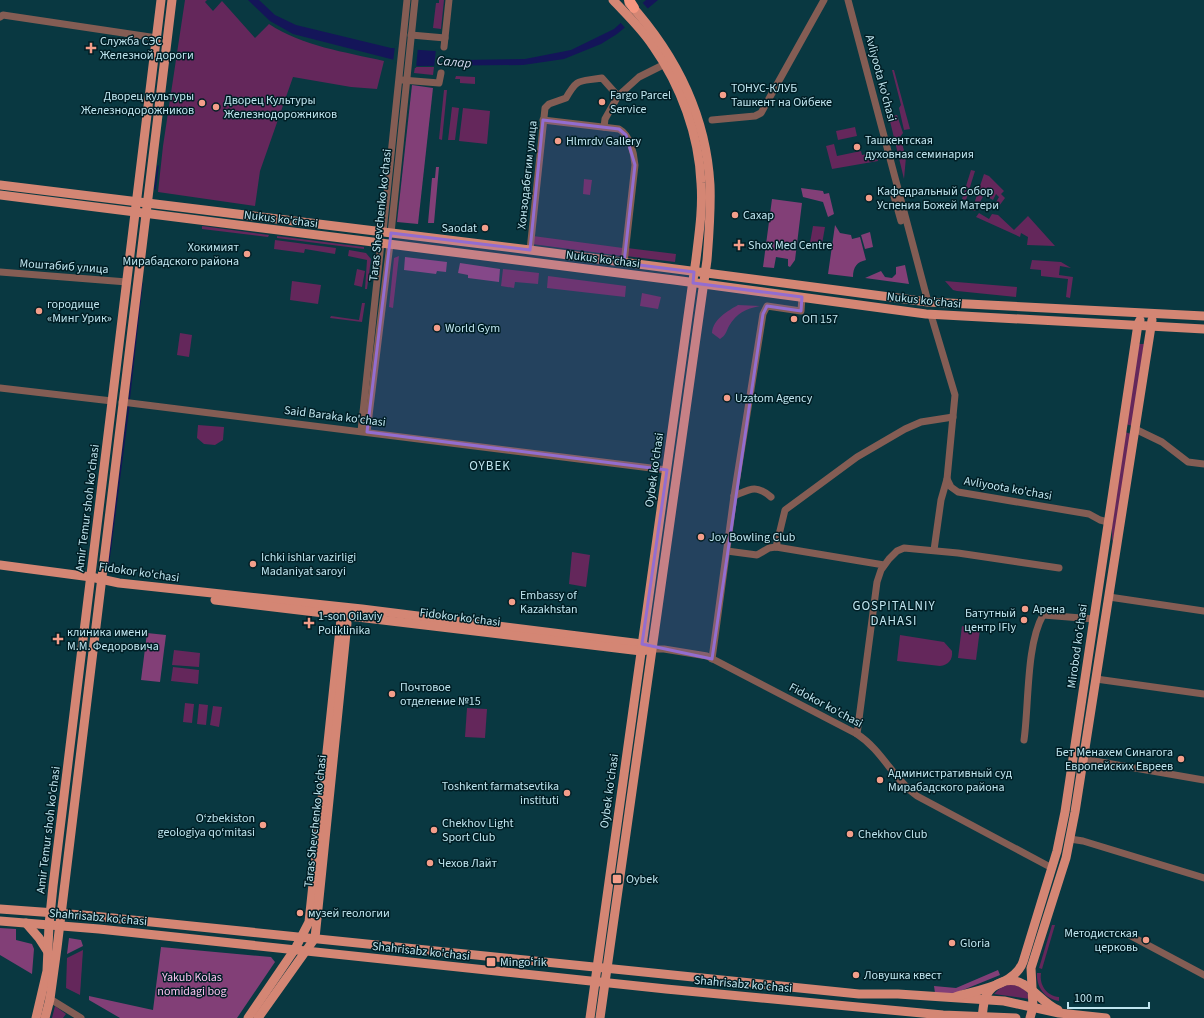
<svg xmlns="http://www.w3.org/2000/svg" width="1204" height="1018" font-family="'Source Sans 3',sans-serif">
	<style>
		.green { fill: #64275b }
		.forest { fill: #823f77 }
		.water { fill: #141559 }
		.pier { fill: #093841 }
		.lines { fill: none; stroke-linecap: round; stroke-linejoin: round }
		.stream { stroke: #141559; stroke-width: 1.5 }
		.minor { stroke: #845d54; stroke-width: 7 }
		.major { stroke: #d48674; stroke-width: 9 }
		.highway { stroke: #f49680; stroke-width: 10 }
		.marked { fill: #936dd0; fill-opacity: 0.2; stroke: #936dd0; stroke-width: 3; stroke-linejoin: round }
		.poi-dot { fill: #f49e8a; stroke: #001e25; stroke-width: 1.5 }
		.labels { text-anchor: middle; stroke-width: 3; stroke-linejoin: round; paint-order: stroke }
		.poi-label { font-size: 12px; fill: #bfe5ef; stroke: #001e25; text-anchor: start }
		.street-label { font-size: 12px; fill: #bfe5ef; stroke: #001e25 }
		.park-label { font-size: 12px; fill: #fbc1ef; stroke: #001e25 }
		.water-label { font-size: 13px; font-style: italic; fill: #d4daef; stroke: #001e25 }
		.neighbourhood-label { font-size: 13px; letter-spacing: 1px; fill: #bfe5ef; stroke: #001e25 }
	</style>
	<rect width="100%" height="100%" fill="#093841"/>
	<g class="green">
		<path d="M185,0H207L205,2L213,11L222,1L255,38L269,24C302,46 345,52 384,61L377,89L351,87L293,77L260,171L255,206L158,192L163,146Z"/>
		<path d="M439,0H444L441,29L433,28L436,3H439Z"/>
		<path d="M415,67H434L433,75L414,73Z"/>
		<path d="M892,70H894L910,129L904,130L899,108L901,105Z"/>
		<path d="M456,76L475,77V84L460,83V79H455Z"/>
		<path d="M444,90H447L442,140L439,139Z"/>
		<path d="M452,107L459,108L455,140H448Z"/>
		<path d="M463,108L490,111L487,144L459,141Z"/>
		<path d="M897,115L903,133L900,137L906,157L904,179L889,117Z"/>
		<path d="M855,127L857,136L838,140L836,131Z"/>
		<path d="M834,144L837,156L861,151L862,155L876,152L878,161L832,169L826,146Z"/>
		<path d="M971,170L975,171L966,200L962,199Z"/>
		<path d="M984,174L989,176L1004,191L1001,194L1005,198L999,206L995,204L999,197L996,194L993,200L984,195L975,211L972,210Z"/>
		<path d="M584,179L592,180L590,195L583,194Z"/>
		<path d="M979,213L989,219L992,214L998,215L1014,230L1028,216L1055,246L1027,245L1028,237L1021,233L1020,237L976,217Z"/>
		<path d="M202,226L269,235L268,237L202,229Z"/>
		<path d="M813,226L825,227L822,244L810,243Z"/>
		<path d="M277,236L364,247V249L277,238Z"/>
		<path d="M533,236L623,248L622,256L532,244Z"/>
		<path d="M275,240L336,248L335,254L305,249L304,253L274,249Z"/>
		<path d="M627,248L676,254L675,262L626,256Z"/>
		<path d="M349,250L366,253L371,259L367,289H365L367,260L348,256Z"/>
		<path d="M399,256L393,308L389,307L394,258Z"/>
		<path d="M1032,260L1061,262L1071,268L1060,266L1059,275L1073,277L1070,298L1066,297L1068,279L1041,276V270L1030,269Z"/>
		<path d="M357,269L365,271L362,287L354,285Z"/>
		<path d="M503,269L539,273L538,284L515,282L514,288L501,286Z"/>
		<path d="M548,276L626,286L625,297L547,288Z"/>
		<path d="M292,281L321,285L318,304L290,300Z"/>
		<path d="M945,281L1017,287L1016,297L957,291L953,290Z"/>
		<path d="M642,293L661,297L658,309L640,306Z"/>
		<path d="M362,303H365L362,322L330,318L331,316L359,320Z"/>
		<path d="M738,305L760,306C745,309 737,313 729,326C726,332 726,335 720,339L712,333C713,319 728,311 738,305Z"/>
		<path d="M180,333L192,335L189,357L177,355Z"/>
		<path d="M1138,344H1144L1132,426L1126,424Z"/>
		<path d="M198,425L224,427L223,440L215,445L204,444L197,438Z"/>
		<path d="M1125,432L1131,434L1117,527L1112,542V526Z"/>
		<path d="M572,552L590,555L586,587L569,584Z"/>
		<path d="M962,626L980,629L976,660L958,658Z"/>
		<path d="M900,635L944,642L952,651C953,660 948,665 940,666L897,661Z"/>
		<path d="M174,650L200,653L199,667L172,665Z"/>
		<path d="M173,667L199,670L198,684L171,681Z"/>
		<path d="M185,703L194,704L192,723L183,722Z"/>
		<path d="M199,704L208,705L206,725L197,724Z"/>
		<path d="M213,706L222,707L219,727L210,725Z"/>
		<path d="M467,708L487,709L485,738L465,737Z"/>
		<path d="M1052,925H1055L1042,969L1039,968Z"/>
		<path d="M83,950L80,995L66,988L67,958Z"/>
		<path d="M1037,973H1041C1039,985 1047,996 1059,997V1001C1045,999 1036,987 1037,973Z"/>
		<path d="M1010,984C1020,986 1027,989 1030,999L994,994L1000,988Z"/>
		<path d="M55,1006L66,1014L63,1018H52Z"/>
	</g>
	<g class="forest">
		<path d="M412,85L433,88L418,224L397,222Z"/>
		<path d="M436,167H439L434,223H428L432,178H435Z"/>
		<path d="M801,188L823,191L824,194L829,193L834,214L828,217L823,202L803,197Z"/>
		<path d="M772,199L802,203L795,260L790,267L788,266V259L776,257L774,268L763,267Z"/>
		<path d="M835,225L840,233L851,235L852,239L860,237L866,260C857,262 853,267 853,277L828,274Z"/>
		<path d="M870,232L873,247L865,249L861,235Z"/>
		<path d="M405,257L447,262L446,272L437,271L436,274L404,270Z"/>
		<path d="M460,263L500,269L499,282L468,278V275L458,273Z"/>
		<path d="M905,265L909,284L865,278L881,271L885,277L892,278L896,274V267Z"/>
		<path d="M147,633L166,635L160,682L141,680Z"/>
		<path d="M0,928L16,929V940L32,944L34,949L32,974L0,955Z"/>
		<path d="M69,938L81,940L83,946L67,954Z"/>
		<path d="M161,947L271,957L275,962L237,1018H120L89,1000V996L153,1010Z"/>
		<path d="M998,970L1000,975L953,994L935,993L934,986L956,988Z"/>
	</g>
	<path class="water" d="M248,0H259L275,15L296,25L391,48L435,51L460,60L525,59L571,50L614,29L646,0H658L617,34L601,44L564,59L523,65L418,66L293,34L270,21Z"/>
	<g class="pier">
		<path d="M642,2L649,10L627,30L620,22Z"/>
		<path d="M395,46L418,47L416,68L393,62Z"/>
		<path d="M436,49L455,57L454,68H434Z"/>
	</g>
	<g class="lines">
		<g class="stream">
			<path d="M155,189L158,166"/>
			<path d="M129,401L142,283"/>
			<path d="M108,567L129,404"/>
		</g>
		<g class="minor">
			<path d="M848,0L928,302"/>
			<path d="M0,17L3,15L157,38"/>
			<path d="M411,35L445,38"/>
			<path d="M444,47L449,0"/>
			<path d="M402,80L439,83L441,73"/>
			<path d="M543,120L619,129C630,135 634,153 635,165L624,263"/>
			<path d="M712,120L755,116L761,113L824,0"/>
			<path d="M604,127L605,119L618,96"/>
			<path d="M894,196L901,221"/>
			<path d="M383,232L407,0"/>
			<path d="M391,233L415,0"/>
			<path d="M530,250L545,108L549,104L566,98C578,77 579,82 602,78L618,96L639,77L665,64"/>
			<path d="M0,272L127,282"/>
			<path d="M931,315L955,395L947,479L951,487L958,492L1089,514L1100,520L1108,522"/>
			<path d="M0,388L112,401"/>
			<path d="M122,402L667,470"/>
			<path d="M1135,429L1162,442L1188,462L1204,464"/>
			<path d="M361,431L381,243"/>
			<path d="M367,432L390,244"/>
			<path d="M734,496C750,489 756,484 771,497"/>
			<path d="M776,547L785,510L857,457L905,429L921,422L953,417"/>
			<path d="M934,550L941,500L947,479"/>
			<path d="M727,551L757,555L769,548L776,547L884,565"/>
			<path d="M1109,597L1204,611"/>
			<path d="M652,649H664L707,656L857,734C882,750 894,780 917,796L1052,868"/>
			<path d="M712,659L734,496L763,314L767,306L801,311L802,297"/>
			<path d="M1096,679L1204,694"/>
			<path d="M857,734L877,582L881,570L889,559L897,551L904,548L958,553L1059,568"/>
			<path d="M1024,740C1029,705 1026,645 1043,615L1094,619"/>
			<path d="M1083,759L1204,780"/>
			<path d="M1070,839L1083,841L1204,878"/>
			<path d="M1129,935L1204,975"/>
			<path d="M47,997L81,1018"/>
		</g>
		<g class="major">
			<path d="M0,185L530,250L928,302L1204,316"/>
			<path d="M0,195L674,280L926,314L1204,329"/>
			<path d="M0,565L91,577L119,583L362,609L642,644L647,647"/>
			<path d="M215,600L641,651L647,650"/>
			<path d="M0,909L83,915L859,994H898L1004,1001L1059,1013L1106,1018"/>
			<path d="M0,921L99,929L666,989L943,1015L1016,1018"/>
			<path d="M26,923L39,938L48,952"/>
			<path d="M955,997C977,990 1014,986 1023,962L1057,851L1065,812L1138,324L1140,320"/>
			<path d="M36,1018L47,971L49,925L53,886L161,0"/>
			<path d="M45,1018L50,999L57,948L172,0"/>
			<path d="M248,1018L295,949L309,922L342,610"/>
			<path d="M258,1018L315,938L347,623"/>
			<path d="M590,1018L696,259C699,234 703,208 701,183C699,135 681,86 653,46C642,29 627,15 613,0"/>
			<path d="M600,1018L707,260C709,235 711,210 710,185C706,114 675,54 629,3"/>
			<path d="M982,1018C983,1011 983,1003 986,996C992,983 1010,976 1023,984C1036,991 1044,1004 1058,1010"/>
			<path d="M1030,1018L1033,1007L1031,968L1066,858L1075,812L1152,320"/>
		</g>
		<path class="highway" d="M629,0L634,8"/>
	</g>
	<path class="marked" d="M543,120L619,129L626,135L635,165L624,263L694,272L693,283L802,297L801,311L767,306L763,314L712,659L642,644L667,470L367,432L391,233L530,250Z"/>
	<g class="poi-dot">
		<path d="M89 42h4v4h4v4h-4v4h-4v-4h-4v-4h4z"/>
		<circle cx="723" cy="95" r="4"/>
		<circle cx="602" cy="102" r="4"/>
		<circle cx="202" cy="103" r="4"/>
		<circle cx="216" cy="107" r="4"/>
		<circle cx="558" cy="141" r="4"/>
		<circle cx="857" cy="147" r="4"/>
		<circle cx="869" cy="198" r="4"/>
		<circle cx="735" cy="215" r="4"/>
		<circle cx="485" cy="228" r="4"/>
		<path d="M737 239h4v4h4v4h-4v4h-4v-4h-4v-4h4z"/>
		<circle cx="247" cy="254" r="4"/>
		<circle cx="39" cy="311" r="4"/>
		<circle cx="794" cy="319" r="4"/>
		<circle cx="437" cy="328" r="4"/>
		<circle cx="727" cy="398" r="4"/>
		<circle cx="701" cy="537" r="4"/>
		<circle cx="253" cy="564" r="4"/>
		<circle cx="512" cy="602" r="4"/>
		<circle cx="1025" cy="609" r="4"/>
		<circle cx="1024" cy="620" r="4"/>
		<path d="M307 617h4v4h4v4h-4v4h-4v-4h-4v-4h4z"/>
		<path d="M56 633h4v4h4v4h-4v4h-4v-4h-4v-4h4z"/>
		<circle cx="392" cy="694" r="4"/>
		<circle cx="1181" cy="759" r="4"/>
		<circle cx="880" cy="780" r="4"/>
		<circle cx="567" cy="793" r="4"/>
		<circle cx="263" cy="825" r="4"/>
		<circle cx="434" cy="830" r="4"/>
		<circle cx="850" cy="834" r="4"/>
		<circle cx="430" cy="863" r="4"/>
		<rect x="612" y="874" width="10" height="10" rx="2"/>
		<circle cx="300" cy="913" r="4"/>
		<circle cx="1146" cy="940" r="4"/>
		<circle cx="952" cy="943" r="4"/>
		<rect x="486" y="957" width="10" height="10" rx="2"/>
		<circle cx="856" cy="975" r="4"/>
	</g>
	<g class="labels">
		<g class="poi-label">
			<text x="100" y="45">Служба СЭС<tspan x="100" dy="14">Железной дороги</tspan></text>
			<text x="731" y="92">ТОНУС-КЛУБ<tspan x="731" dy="14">Ташкент на Ойбеке</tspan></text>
			<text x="610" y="99">Fargo Parcel<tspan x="610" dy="14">Service</tspan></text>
			<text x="194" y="100" text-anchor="end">Дворец культуры<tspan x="194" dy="14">Железнодорожников</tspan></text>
			<text x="224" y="104">Дворец Культуры<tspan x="224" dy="14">Железнодорожников</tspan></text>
			<text x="865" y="144">Ташкентская<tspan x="865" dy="14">духовная семинария</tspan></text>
			<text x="566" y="145">Hlmrdv Gallery</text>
			<text x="877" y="195">Кафедральный Собор<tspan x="877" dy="14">Успения Божeй Матери</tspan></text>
			<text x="743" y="219">Сахар</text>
			<text x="477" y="232" text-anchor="end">Saodat</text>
			<text x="748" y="249">Shox Med Centre</text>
			<text x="239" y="251" text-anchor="end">Хокимият<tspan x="239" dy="14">Мирабадского района</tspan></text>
			<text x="47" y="308">городище<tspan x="47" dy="14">«Минг Урик»</tspan></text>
			<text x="802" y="323">ОП 157</text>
			<text x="445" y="332">World Gym</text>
			<text x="735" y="402">Uzatom Agency</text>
			<text x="709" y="541">Joy Bowling Club</text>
			<text x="261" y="561">Ichki ishlar vazirligi<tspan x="261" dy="14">Madaniyat saroyi</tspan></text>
			<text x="520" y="599">Embassy of<tspan x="520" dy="14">Kazakhstan</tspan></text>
			<text x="1033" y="613">Арена</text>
			<text x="1016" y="617" text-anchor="end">Батутный<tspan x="1016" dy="14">центр IFly</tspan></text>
			<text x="318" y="620">1-son Oilaviy<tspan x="318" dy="14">Poliklinika</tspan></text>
			<text x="67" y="636">клиника имени<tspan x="67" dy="14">М.М. Федоровича</tspan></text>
			<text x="400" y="691">Почтовое<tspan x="400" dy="14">отделение №15</tspan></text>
			<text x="1173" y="756" text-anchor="end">Бет Менахем Синагога<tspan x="1173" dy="14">Европейских Евреев</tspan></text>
			<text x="888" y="777">Административный суд<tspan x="888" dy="14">Мирабадского района</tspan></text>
			<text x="559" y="790" text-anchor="end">Toshkent farmatsevtika<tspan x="559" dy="14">instituti</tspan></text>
			<text x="255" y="822" text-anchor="end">O‘zbekiston<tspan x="255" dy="14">geologiya qo‘mitasi</tspan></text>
			<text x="442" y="827">Chekhov Light<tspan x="442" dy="14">Sport Club</tspan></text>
			<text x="858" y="838">Chekhov Club</text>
			<text x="438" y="867">Чехов Лайт</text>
			<text x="626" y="883">Oybek</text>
			<text x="308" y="917">музей геологии</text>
			<text x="1138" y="937" text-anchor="end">Методистская<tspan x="1138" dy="14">церковь</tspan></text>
			<text x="960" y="947">Gloria</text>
			<text x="500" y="966">Mingoʻrik</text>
			<text x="864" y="979">Ловушка квест</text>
		</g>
		<g class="street-label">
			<text transform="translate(881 78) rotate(75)" y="4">Avliyoota ko'chasi</text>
			<text transform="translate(527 175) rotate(-84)" y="4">Хонзодабегим улица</text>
			<text transform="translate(380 215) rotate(-84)" y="4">Taras Shevchenko ko'chasi</text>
			<text transform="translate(281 219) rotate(7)" y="4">Nukus ko'chasi</text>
			<text transform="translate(603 259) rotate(7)" y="4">Nukus ko'chasi</text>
			<text transform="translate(64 266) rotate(4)" y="4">Моштабиб улица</text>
			<text transform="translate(924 300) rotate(6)" y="4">Nukus ko'chasi</text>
			<text transform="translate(335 416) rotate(7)" y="4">Said Baraka ko'chasi</text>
			<text transform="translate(654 470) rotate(-82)" y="4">Oybek ko'chasi</text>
			<text transform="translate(1008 488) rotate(10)" y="4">Avliyoota ko'chasi</text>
			<text transform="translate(87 508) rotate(-83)" y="4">Amir Temur shoh ko'chasi</text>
			<text transform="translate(139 572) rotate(8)" y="4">Fidokor ko'chasi</text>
			<text transform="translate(460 617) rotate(7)" y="4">Fidokor ko'chasi</text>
			<text transform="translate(1077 646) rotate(-82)" y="4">Mirobod ko'chasi</text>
			<text transform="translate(826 705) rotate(28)" y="4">Fidokor ko'chasi</text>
			<text transform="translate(609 791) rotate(-82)" y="4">Oybek ko'chasi</text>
			<text transform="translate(315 821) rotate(-84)" y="4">Taras Shevchenko ko'chasi</text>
			<text transform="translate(48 830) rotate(-83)" y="4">Amir Temur shoh ko'chasi</text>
			<text transform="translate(98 917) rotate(5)" y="4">Shahrisabz ko'chasi</text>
			<text transform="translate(421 951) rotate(6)" y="4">Shahrisabz ko'chasi</text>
			<text transform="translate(743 984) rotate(5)" y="4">Shahrisabz ko'chasi</text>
		</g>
		<g class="park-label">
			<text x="192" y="981">Yakub Kolas<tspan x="192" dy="14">nomidagi bog</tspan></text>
		</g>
		<g class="water-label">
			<text transform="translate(454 61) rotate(6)" y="5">Салар</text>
		</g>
		<g class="neighbourhood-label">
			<text x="490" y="470">OYBEK</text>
			<text x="894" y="610">GOSPITALNIY<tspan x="894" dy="15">DAHASI</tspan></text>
		</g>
	</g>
	<path d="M1068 1002v6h81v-6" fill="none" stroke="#bfe5ef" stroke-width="2"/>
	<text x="1074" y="1002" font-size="12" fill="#bfe5ef" stroke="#001e25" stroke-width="3" paint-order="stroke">100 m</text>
</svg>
